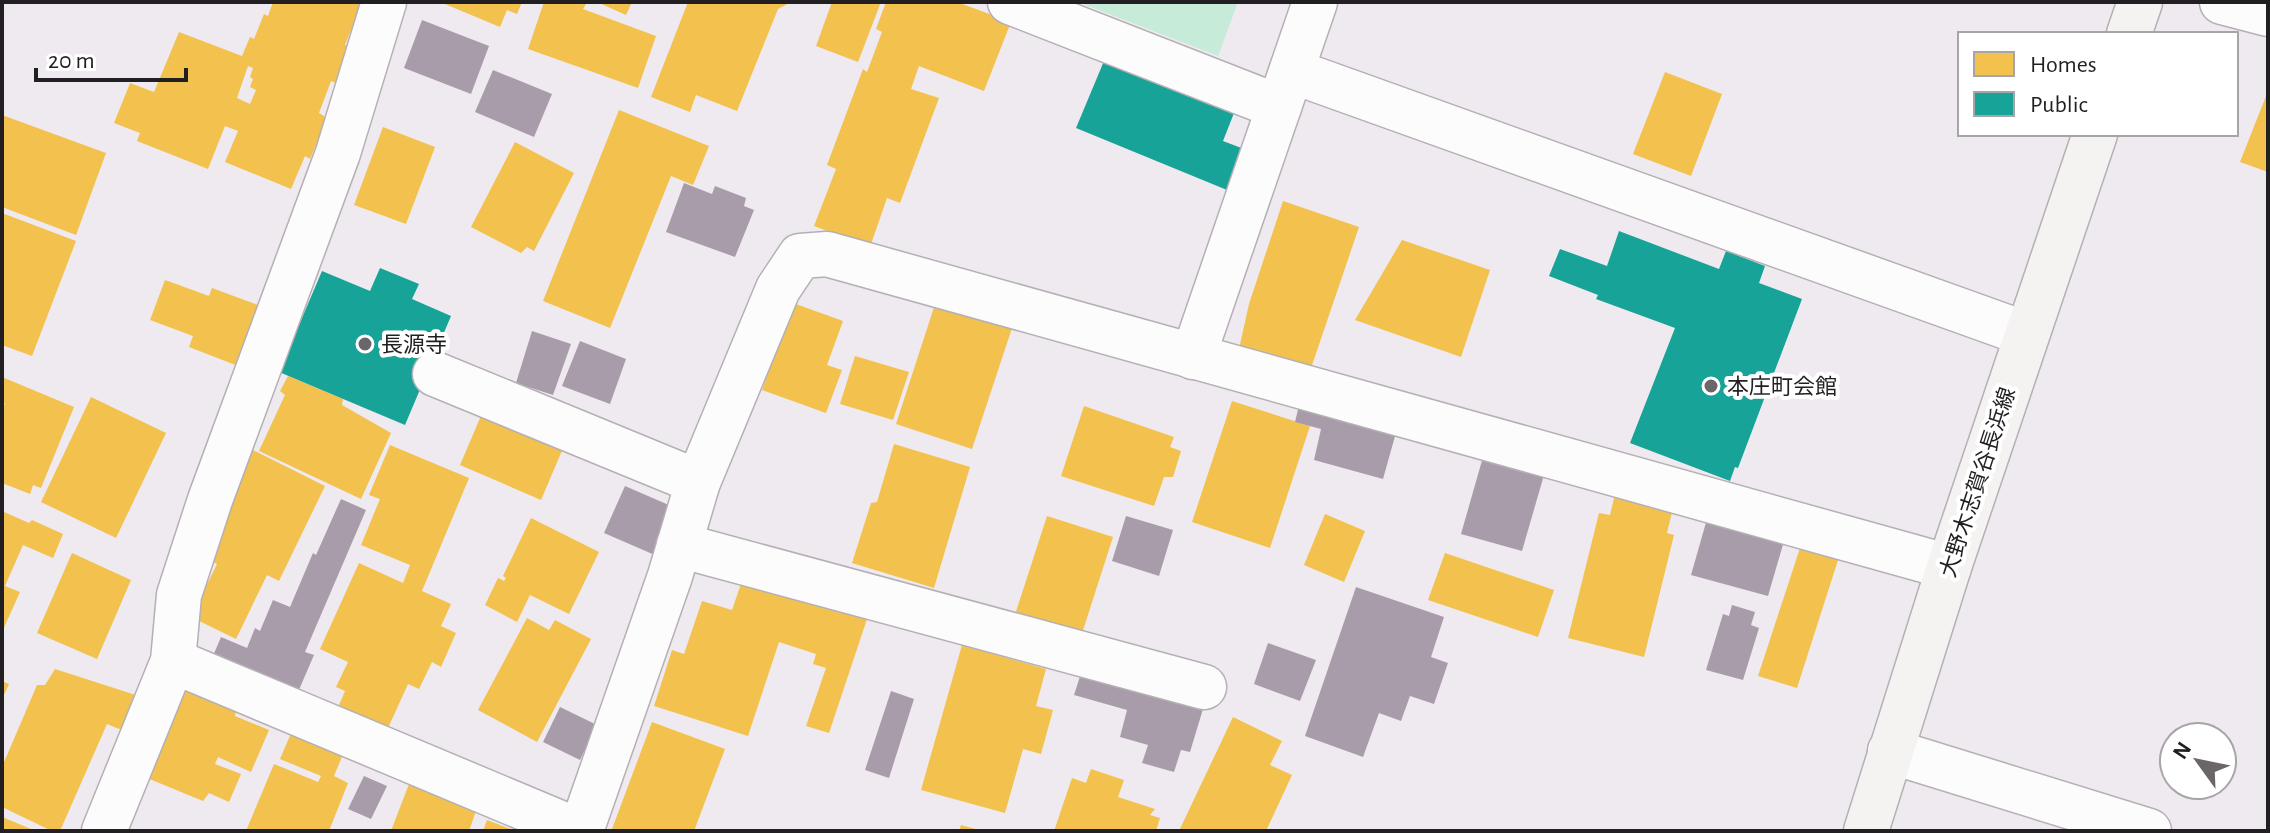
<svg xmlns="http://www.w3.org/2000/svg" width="2270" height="833" font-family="'Alegreya Sans','Noto Sans JP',sans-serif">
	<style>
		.green { fill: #c6ebd8 }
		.homes { fill: #f2c14e; fill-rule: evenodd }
		.public { fill: #17a398 }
		.building { fill: #a99caa }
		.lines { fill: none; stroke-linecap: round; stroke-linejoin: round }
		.minor-casing { stroke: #b4b0b4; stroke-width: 47 }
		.secondary-casing { stroke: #b4b0b4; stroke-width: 47 }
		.minor { stroke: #fdfcfd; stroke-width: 44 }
		.secondary { stroke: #f5f3f2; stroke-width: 44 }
		.poi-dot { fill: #6a666a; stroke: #fff; stroke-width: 3 }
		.labels { text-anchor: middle; stroke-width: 8; stroke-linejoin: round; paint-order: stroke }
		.poi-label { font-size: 22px; fill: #221f22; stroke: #fff; text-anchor: start }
		.street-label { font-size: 22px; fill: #221f22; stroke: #fff }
	</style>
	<rect width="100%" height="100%" fill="#efeaef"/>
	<path class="green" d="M1078,2H1238L1218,56Z"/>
	<g class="homes">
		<path d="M273,2H362L345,45L357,49L343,86L331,81L319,113L327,118L310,159L305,156L291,189L225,162L238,131L225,126L208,169L137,141L140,133L114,123L130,83L154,92L179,32L242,56L250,37L254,39L264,14L268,16ZM248,66L253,68L250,77L253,79L250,87L256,90L250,104L237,98Z"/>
		<path d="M440,2H522L517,14L507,10L500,27Z"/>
		<path d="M544,2H587L583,9L656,36L638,88L528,49Z"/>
		<path d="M597,2H632L626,15Z"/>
		<path d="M688,2H791L778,9L737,111L696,95L690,112L651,97Z"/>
		<path d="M832,2H881L858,62L816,46Z"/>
		<path d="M886,2H957L1011,22L984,91L919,66L911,89L939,98L900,203L887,198L870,247L814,226L836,169L827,165L863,69L867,72L882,32L876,29Z"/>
		<path d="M1665,72L1722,94L1691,176L1633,154Z"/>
		<path d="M2268,91V172L2240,162Z"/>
		<path d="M619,110L709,146L693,185L671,176L610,328L543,301Z"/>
		<path d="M2,115L106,153L76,235L2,207Z"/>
		<path d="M383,127L435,147L406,224L354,205Z"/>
		<path d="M515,142L574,173L534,251L527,247L521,253L471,227Z"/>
		<path d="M1283,201L1359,227L1308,377L1237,358L1249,304Z"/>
		<path d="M2,213L76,241L32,356L2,345Z"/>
		<path d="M1402,240L1490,270L1461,357L1355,320Z"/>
		<path d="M165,280L209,296L212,288L274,311L251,371L189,347L193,336L150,320Z"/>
		<path d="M937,298L1014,322L972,449L896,424Z"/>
		<path d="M793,303L843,321L827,365L842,370L826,413L762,390Z"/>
		<path d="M855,356L909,372L893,420L840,404Z"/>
		<path d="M288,376L343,399L342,405L391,433L361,499L259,451L285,395L280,391Z"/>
		<path d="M2,377L74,407L41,488L33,485L30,494L2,483V410L5,403L2,402Z"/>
		<path d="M91,397L166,433L116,538L41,502Z"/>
		<path d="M1232,401L1310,426L1270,548L1192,522Z"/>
		<path d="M1084,406L1174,437L1170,447L1181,451L1173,477H1164L1154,506L1061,476Z"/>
		<path d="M483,411L564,446L541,500L460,465Z"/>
		<path d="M894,444L970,467L934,588L852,563L871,503L877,502Z"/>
		<path d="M390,445L469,478L422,591L451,604L441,626L456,633L441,667L432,662L419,689L408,684L383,739L334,717L345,691L336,687L348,662L320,649L359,563L403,583L410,565L361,545L380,499L369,495Z"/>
		<path d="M251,449L325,486L279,581L267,575L236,639L191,617L217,564L199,555Z"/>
		<path d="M1615,494L1673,508L1667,533L1674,535L1644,657L1568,638L1599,513L1610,515Z"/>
		<path d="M2,511L29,523L32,520L63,534L53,558L23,545L5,586L20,592L2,632Z"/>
		<path d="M1325,514L1365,531L1344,582L1304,565Z"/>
		<path d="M1047,516L1113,537L1076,652L1010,630Z"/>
		<path d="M531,518L599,552L569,614L530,595L517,622L485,605L498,578L504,581L506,578L503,576Z"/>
		<path d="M1800,548L1838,560L1797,688L1758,676Z"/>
		<path d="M72,553L131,580L97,659L37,633Z"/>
		<path d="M1445,553L1554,590L1538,637L1428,600Z"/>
		<path d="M745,572L869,613L829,733L806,726L826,668L813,664L816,654L779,642L748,736L654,706L672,650L684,654L702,601L732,610Z"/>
		<path d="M527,618L549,630L555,620L591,639L537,742L478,710Z"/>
		<path d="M962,645L1046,669L1036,706L1053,710L1041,754L1023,749L1005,813L921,790Z"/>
		<path d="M55,669L145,698L129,733L107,724L60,831H52L2,807V767L37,685H45Z"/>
		<path d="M2,681L9,684L2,699Z"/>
		<path d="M185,689L236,710L235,716L269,730L251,772L218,757L215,764L241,774L229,802L209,793L203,801L147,778Z"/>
		<path d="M1233,717L1282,741L1270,765L1292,775L1266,831H1179Z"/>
		<path d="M652,722L725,749L694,831H617L612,829Z"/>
		<path d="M292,731L344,752L334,776L348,783L329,831H246L274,764L318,782L321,776L280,759Z"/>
		<path d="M1091,769L1124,780L1118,797L1155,809L1150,815L1160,818L1156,831H1054L1072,778L1086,783Z"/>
		<path d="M409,784L477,808L469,831H391Z"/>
		<path d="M2,817L36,831H2Z"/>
		<path d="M487,820L516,831H483Z"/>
		<path d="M961,825L979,830V831H959Z"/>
	</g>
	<g class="public">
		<path d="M1104,61L1234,113L1223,141L1244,149L1227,190L1076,128Z"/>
		<path d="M1619,231L1719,269L1726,251L1765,266L1759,283L1802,299L1738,468L1735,467L1730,481L1630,443L1675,328L1596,299L1598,295L1549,276L1560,249L1607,266Z"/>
		<path d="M380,268L419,284L412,299L451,316L405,425L279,372L322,271L370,291Z"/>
	</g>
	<g class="building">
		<path d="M422,20L489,46L471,94L404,68Z"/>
		<path d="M493,70L552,94L534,137L475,112Z"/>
		<path d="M684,183L712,194L715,186L746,198L744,206L754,210L735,257L666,232Z"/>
		<path d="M532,331L571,344L553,395L516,383Z"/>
		<path d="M580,341L626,359L610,404L562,386Z"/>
		<path d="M1300,401L1397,429L1383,479L1314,460L1321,429L1295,422Z"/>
		<path d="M1483,457L1544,475L1522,551L1461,534Z"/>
		<path d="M625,486L678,509L657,556L604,533Z"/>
		<path d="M341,499L366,510L305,652L314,655L295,699L210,663L221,637L247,648L255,628L260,631L273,600L290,607L313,553L316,555Z"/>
		<path d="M1126,516L1173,530L1159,576L1112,561Z"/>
		<path d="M1707,519L1784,541L1768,596L1691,575Z"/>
		<path d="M1356,587L1444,617L1431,657L1448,663L1434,704L1410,696L1401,721L1379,713L1363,757L1305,736Z"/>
		<path d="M1732,605L1755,612L1751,625L1759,628L1743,680L1706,670L1723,614L1729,616Z"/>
		<path d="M1268,643L1316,660L1300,701L1254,684Z"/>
		<path d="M1084,664L1206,699L1190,752L1181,750L1174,772L1142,763L1148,745L1120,737L1127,710L1074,695Z"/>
		<path d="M891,691L914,699L889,778L865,770Z"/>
		<path d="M560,707L597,725L580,760L543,742Z"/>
		<path d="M364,776L387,786L371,819L348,809Z"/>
	</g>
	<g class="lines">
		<defs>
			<g id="minor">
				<path d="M1010,2L1279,107"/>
				<path d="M2222,2L2268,14"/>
				<path d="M1292,71L2026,334"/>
				<path d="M1193,357L1315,2"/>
				<path d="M435,374L698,482"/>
				<path d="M679,545L1204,687"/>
				<path d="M173,661L579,831"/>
				<path d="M1890,751L2149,831"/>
				<path d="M104,831L173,661L179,595L210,500L338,153L384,2"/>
				<path d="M581,831L670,576L698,482L778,289L800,256L827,254L1949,567"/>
			</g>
			<g id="secondary">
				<path d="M2129,34L2140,2"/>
				<path d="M1866,831L1949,567L2095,134"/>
			</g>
		</defs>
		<use href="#minor" class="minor-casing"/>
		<use href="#secondary" class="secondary-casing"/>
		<use href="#minor" class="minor"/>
		<use href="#secondary" class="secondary"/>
	</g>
	<g class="poi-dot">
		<circle cx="365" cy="344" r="8"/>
		<circle cx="1711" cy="386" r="8"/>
	</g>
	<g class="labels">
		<g class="poi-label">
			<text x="381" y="352">長源寺</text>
			<text x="1727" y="394">本庄町会館</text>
		</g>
		<g class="street-label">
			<text transform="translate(1977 482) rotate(-72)" y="8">大野木志賀谷長浜線</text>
		</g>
	</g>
	<rect width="2270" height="833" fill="none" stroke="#221f22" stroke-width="8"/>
	<rect x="1958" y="32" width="280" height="104" fill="#ffffff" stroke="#a7a5a7" stroke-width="2"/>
	<rect x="1974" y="52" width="40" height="24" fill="#f2c14e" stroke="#a7a5a7" stroke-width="2"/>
	<text x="2030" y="72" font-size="24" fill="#221f22">Homes</text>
	<rect x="1974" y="92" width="40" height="24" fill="#17a398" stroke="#a7a5a7" stroke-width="2"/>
	<text x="2030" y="112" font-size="24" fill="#221f22">Public</text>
	<g transform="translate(2198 761) rotate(303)"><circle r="38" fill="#ffffff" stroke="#a7a5a7" stroke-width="2"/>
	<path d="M0-6L14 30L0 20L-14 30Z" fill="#6a666a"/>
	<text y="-12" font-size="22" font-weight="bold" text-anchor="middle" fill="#221f22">N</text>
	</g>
	<path d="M36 68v12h150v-12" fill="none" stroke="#221f22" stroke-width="4"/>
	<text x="48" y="68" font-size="24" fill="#221f22" stroke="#ffffff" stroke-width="6" paint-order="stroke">20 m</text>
</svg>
